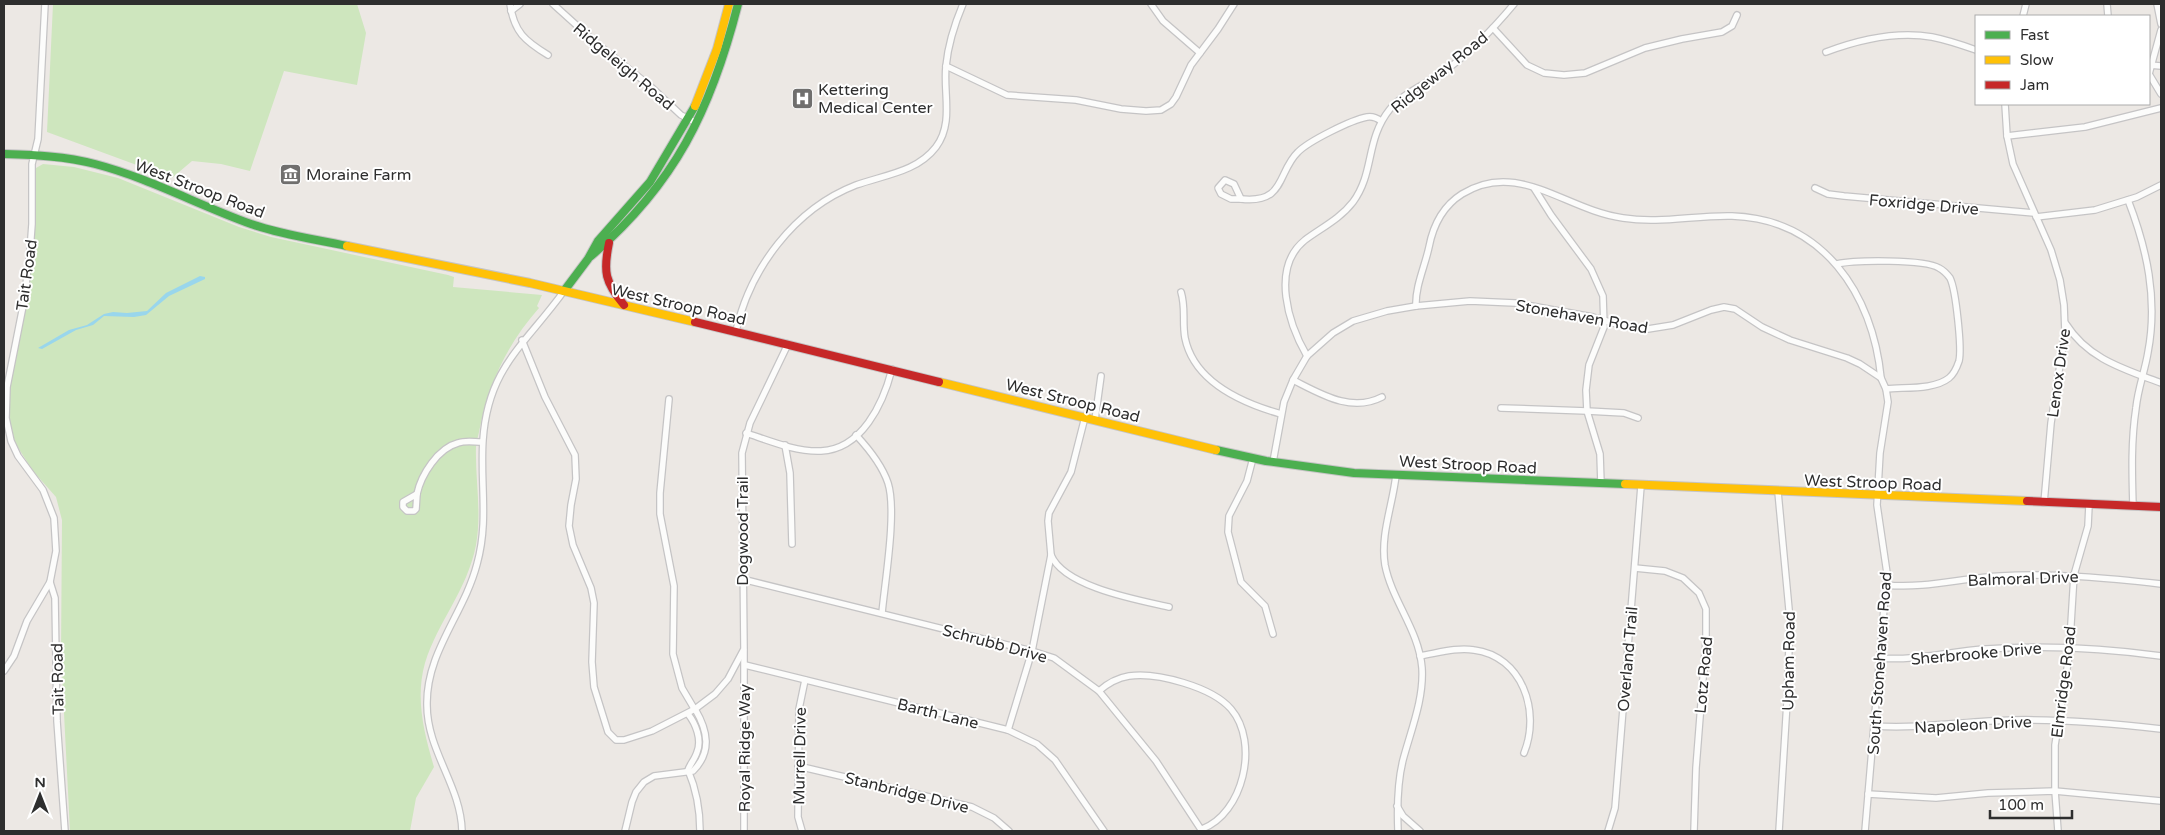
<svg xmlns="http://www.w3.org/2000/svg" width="2165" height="835" font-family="'Varela Round',sans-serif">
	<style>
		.green { fill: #cee6be }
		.water { fill: #99d6ec }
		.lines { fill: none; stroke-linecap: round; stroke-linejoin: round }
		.street-casing { stroke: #c5c4c5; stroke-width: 8 }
		.fast-casing { stroke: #c5c4c5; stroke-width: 10 }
		.slow-casing { stroke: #c5c4c5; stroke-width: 10 }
		.jam-casing { stroke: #c5c4c5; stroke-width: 10 }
		.street { stroke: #fcfcfb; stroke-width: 5.5 }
		.fast { stroke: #4caf50; stroke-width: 8 }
		.slow { stroke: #ffc107; stroke-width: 8 }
		.jam { stroke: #c62828; stroke-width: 8 }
		.labels { text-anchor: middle; stroke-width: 4; stroke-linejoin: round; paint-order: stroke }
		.street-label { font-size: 16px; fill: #2e2e2e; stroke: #fff }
		.poi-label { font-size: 16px; fill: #2e2e2e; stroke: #fff; text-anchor: start }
	</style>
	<rect width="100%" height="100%" fill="#ece8e4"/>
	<g class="green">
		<path d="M53,4H357L366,33L357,85L284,71L250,171L221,164L192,161L172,178L47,132Z"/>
		<path d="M43,164L74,167L118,178L239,227L271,237L448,275L454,277L453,287L542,295L537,306L539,308C507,344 488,385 479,432C478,437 476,442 476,447C475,480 482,512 476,545C467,591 438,621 425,663C415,698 424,733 434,767L416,798L410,831H70L61,654L62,520L56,497L33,471L15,443L9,418L8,391L34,226L36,168Z"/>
	</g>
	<path class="water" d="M200,276L205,277V279L169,296L146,315L134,317L104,316L93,325L76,330L42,349L38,348L69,330L87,325L104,314L113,312L127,313L147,311L166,293Z"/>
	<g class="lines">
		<defs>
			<g id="street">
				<path d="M45,4L38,139L32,164V224L30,251L24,301L7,387L6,418L11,441L18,456L43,490L54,518L56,551L50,582L55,598L57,721L65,831"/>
				<path d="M510,4C514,32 525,41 548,55"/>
				<path d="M553,4L594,41L650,86L681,115L693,121"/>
				<path d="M1151,4L1163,21L1200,53"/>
				<path d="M2107,4L2108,16"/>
				<path d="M2157,4L2161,24"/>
				<path d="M511,11L520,4"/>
				<path d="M2023,16L2026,4"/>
				<path d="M1493,28L1527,65L1544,73L1564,75L1585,73L1645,48L1682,39L1722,32L1732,26L1737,15"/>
				<path d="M1826,52C1858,40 1897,31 1932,37C1947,40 1962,45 1976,50"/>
				<path d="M2149,65L2161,66"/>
				<path d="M946,66L1007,95L1076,100L1121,109L1146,111L1161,110L1171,104L1176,97L1191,65L1218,29L1234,4"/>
				<path d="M2149,74L2161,30"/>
				<path d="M2149,74L2161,94"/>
				<path d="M2005,104L2007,136L2013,164L2051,250L2060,280L2064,305L2065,332L2051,423L2044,503"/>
				<path d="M2007,136L2085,127L2161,108"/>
				<path d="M1225,180L1234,184L1241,199H1231L1221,194L1218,188Z"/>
				<path d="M1534,188L1551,215L1591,269L1603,296L1604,327L1589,365L1586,390L1587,411L1600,454L1601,484"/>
				<path d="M1815,188L1828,194L1844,196L2034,213"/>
				<path d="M1241,199C1286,204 1277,172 1298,152C1309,141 1351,120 1367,117C1372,116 1377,118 1381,121"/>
				<path d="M2128,200C2147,249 2158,299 2148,352C2145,371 2138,388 2136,408C2131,441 2132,473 2133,506"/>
				<path d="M2036,217L2095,210L2137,197L2161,185"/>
				<path d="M1837,264C1854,260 1925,259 1939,268C1943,270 1947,274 1950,278C1956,290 1962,349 1959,361C1957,367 1954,374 1949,378C1934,390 1905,387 1886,389"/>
				<path d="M1181,292C1186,308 1182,322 1185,338C1194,382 1242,403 1281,414"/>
				<path d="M1416,306C1415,287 1425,266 1429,247C1433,226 1443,206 1462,194C1518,159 1565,210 1623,218C1660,224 1695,215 1732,216C1823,219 1873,294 1881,378"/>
				<path d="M2066,324C2088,359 2124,369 2161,383"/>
				<path d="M736,331C750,269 794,209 856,185C884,175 917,172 936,147C954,123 943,93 946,66C948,45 955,23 963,4"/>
				<path d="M522,340L545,397L575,455L576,479L571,505L569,526L573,545L591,588L594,603L592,662L594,687L608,732L616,740H624L652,731L695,709L715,694L728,679L744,649L742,453L750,423L788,344"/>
				<path d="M1307,356C1289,325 1270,268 1305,240C1321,228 1340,219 1353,202C1375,172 1365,140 1390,109C1404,92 1429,83 1446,70C1472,51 1494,28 1514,4"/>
				<path d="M1293,380C1321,394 1351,413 1382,397"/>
				<path d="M669,399L660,493V514L674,586L673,654L682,688L695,710"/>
				<path d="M1501,408L1587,411L1624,413L1638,418"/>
				<path d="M1095,420L1101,376"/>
				<path d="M746,433C770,441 796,452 821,451C862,449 883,404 892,369"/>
				<path d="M856,435C869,449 882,465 888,483C897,511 885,581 882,613"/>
				<path d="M785,445L790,473L792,544"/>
				<path d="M1253,458L1247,481L1229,516L1228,532L1241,582L1265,606L1273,634"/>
				<path d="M1273,462L1284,402L1293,380L1307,356L1333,333L1353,321L1387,311L1416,306L1470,301L1515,303L1593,317L1623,326L1648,329L1673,325L1711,310L1724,307L1735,309L1762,327L1790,340L1847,358L1860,364L1881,378L1886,389L1888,402L1880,453L1877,505L1887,573L1865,831"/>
				<path d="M1396,475C1393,504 1380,535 1385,565C1392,601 1419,630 1422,668C1424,699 1411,730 1403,760C1397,784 1397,807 1398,831"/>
				<path d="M1778,492L1790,620L1787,702L1779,831"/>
				<path d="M417,494C421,475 438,448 458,443C466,440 474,442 482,442"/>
				<path d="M417,494L416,509L414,511H407L403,507V502Z"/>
				<path d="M1051,555C1064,587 1138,600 1169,607"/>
				<path d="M1635,568L1665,571L1683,578L1699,593L1706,609V640L1696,768L1694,831"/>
				<path d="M742,579L1032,651L1054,658L1099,691L1156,761L1202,831"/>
				<path d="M1886,585C1924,589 1962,578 2000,576C2054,573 2108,578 2161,584"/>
				<path d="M1420,656C1438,653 1457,647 1474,650C1522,656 1541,711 1524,753"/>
				<path d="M1880,658C1916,661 1950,651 1986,649C2045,645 2103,648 2161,656"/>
				<path d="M745,665L1008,730L1037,744L1055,760L1104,831"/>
				<path d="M4,671L14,656L27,621L50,582"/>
				<path d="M1099,691C1108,683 1117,678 1129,676C1157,672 1212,687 1231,709C1260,743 1243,814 1202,829"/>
				<path d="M688,714C696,724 702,740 697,752C695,759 690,764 688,770C697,791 700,809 700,831"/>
				<path d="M1874,726C1922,729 1965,721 2012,720C2062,719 2111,723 2161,729"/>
				<path d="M1008,730L1032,651L1051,555L1048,521L1049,513L1071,472L1085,417"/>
				<path d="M798,766L972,807L994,818L1009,831"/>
				<path d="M1868,794L1936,798L1988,793L2055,791L2161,801"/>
				<path d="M1397,806L1403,816L1420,831"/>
				<path d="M462,831C461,786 427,751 427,705C426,652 464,614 477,564C489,521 480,483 483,440C488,367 525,345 564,291"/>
				<path d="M625,831L632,802L636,792L644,782L654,776L693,771C712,752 708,731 695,709"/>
				<path d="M744,831V651"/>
				<path d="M802,831L798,817L799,709L805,680"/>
				<path d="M1608,831L1615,808L1641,486"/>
				<path d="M2058,831L2055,791V745L2069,656L2074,575L2088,526L2089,505"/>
			</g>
			<g id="fast">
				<path d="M4,154C34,155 65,156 95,164C149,178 198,205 251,224C282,235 315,239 347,246"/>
				<path d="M591,256C675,184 711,110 738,4"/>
				<path d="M564,291L588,259L598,241L650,182L695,106"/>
				<path d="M1216,450L1266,461L1354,473L1625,484"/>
			</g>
			<g id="slow">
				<path d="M695,106L717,49L729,4"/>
				<path d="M347,246L530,283L695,322"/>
				<path d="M939,382L1216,450"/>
				<path d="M1625,484L2027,501"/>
			</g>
			<g id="jam">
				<path d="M609,243C603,272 605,282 624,305"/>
				<path d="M695,322L939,382"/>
				<path d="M2027,501L2161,507"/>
			</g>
		</defs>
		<use href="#street" class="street-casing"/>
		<use href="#fast" class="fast-casing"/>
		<use href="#slow" class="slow-casing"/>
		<use href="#jam" class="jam-casing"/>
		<use href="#street" class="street"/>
		<use href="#fast" class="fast"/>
		<use href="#slow" class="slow"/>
		<use href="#jam" class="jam"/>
	</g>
	<defs>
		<symbol id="hospital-square" viewBox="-11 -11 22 22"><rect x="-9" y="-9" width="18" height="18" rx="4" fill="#706f6e" stroke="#fff"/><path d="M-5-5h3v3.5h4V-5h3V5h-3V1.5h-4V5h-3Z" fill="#fff"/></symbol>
		<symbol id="museum-square" viewBox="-11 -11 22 22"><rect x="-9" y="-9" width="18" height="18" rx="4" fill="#706f6e" stroke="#fff"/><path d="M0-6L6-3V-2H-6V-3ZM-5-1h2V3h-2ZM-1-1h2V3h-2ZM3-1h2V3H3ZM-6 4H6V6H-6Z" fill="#fff"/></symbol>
	</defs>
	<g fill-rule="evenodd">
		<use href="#hospital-square" x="790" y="86" width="25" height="25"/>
		<use href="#museum-square" x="278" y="162" width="25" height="25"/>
	</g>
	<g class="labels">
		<g class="street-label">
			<text transform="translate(624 66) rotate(40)" y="6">Ridgeleigh Road</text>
			<text transform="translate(1439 72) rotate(-39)" y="6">Ridgeway Road</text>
			<text transform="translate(200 188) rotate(21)" y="6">West Stroop Road</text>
			<text transform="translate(1924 204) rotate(5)" y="6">Foxridge Drive</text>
			<text transform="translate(26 275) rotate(-82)" y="6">Tait Road</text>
			<text transform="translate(679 304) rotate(13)" y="6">West Stroop Road</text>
			<text transform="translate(1582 316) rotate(10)" y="6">Stonehaven Road</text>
			<text transform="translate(2058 373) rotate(-82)" y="6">Lenox Drive</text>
			<text transform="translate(1073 400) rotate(14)" y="6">West Stroop Road</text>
			<text transform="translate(1468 464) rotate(3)" y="6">West Stroop Road</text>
			<text transform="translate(1873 482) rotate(2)" y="6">West Stroop Road</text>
			<text transform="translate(742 531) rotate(-90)" y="6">Dogwood Trail</text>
			<text transform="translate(2023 578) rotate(-2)" y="6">Balmoral Drive</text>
			<text transform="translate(995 643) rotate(15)" y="6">Schrubb Drive</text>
			<text transform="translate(1976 653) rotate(-5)" y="6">Sherbrooke Drive</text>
			<text transform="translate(1627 659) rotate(-85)" y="6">Overland Trail</text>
			<text transform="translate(1788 661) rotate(-89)" y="6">Upham Road</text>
			<text transform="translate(1879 663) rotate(-86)" y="6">South Stonehaven Road</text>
			<text transform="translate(1703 675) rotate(-85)" y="6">Lotz Road</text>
			<text transform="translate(57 679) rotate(-91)" y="6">Tait Road</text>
			<text transform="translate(2063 682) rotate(-83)" y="6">Elmridge Road</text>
			<text transform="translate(938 713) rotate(14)" y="6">Barth Lane</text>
			<text transform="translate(1973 724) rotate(-3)" y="6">Napoleon Drive</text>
			<text transform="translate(744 748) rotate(-90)" y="6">Royal Ridge Way</text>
			<text transform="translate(799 756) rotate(-89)" y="6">Murrell Drive</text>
			<text transform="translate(907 792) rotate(14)" y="6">Stanbridge Drive</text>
		</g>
		<g class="poi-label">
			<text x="818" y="95">Kettering<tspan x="818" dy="18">Medical Center</tspan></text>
			<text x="306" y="180">Moraine Farm</text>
		</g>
	</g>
	<rect width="2165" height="835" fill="none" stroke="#2e2e2e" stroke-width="10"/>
	<rect x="1975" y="15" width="175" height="90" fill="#ffffff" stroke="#ababab"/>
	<rect x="1985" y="31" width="25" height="8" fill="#4caf50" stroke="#ababab"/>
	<text x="2020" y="40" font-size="15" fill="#2e2e2e">Fast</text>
	<rect x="1985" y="56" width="25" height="8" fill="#ffc107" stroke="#ababab"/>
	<text x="2020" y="65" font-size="15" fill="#2e2e2e">Slow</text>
	<rect x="1985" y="81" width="25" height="8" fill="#c62828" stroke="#ababab"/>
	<text x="2020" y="90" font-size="15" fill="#2e2e2e">Jam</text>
	<g transform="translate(40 795)" stroke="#ffffff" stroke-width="4" paint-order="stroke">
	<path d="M0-4L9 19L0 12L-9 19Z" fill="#2e2e2e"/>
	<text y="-8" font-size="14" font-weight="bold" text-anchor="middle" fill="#2e2e2e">N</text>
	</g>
	<path d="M1990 810v8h82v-8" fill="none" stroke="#2e2e2e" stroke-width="2.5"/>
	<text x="1998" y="810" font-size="15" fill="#2e2e2e" stroke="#ffffff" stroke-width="4" paint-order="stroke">100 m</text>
</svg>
